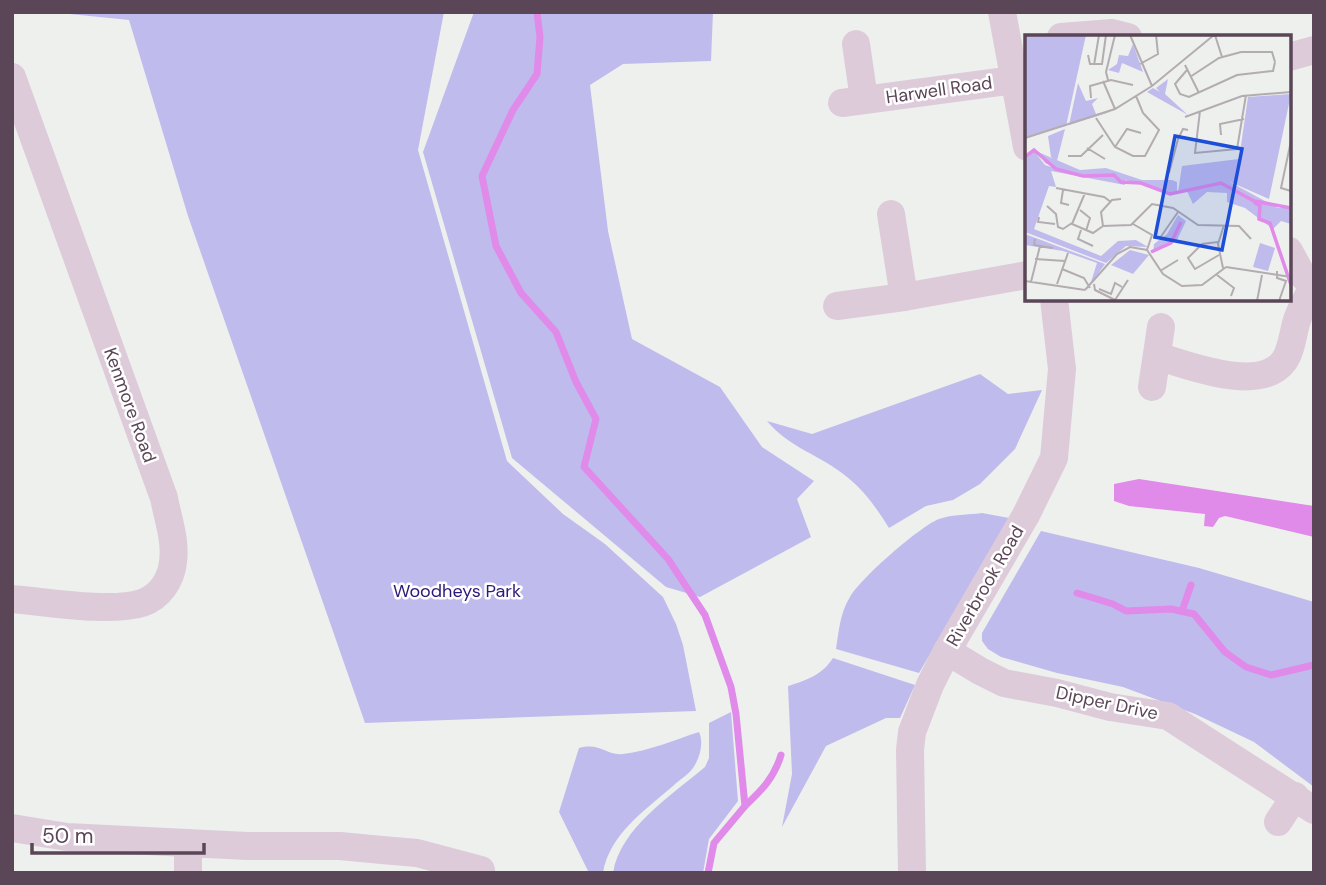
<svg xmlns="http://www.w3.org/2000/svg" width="1326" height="885" font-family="'DM Sans',sans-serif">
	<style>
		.green { fill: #c0bbed }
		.water { fill: #e08ae9 }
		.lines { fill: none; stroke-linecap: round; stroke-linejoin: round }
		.stream { stroke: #e08ae9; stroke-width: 7 }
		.minor { stroke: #ddcbda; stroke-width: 28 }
		.labels { text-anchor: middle; stroke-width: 5; stroke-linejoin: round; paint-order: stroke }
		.street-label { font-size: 18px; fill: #5a4656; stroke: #fff }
		.park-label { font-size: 18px; fill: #2c1979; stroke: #fff }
		.inset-river { fill: none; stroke: #e08ae9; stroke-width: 3.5 }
		.inset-road { fill: none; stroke: #b3acb1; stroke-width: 2 }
		.view { fill: #1d4ed8; fill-opacity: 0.15; stroke: #1d4ed8; stroke-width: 3.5 }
		.inset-edge { fill: none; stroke: #5a4656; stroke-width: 3.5 }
	</style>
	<rect width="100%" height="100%" fill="#eef0ed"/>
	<g class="green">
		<path d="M50,12H444L418,150L507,461L563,514L605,544L663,597L676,624L683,645L696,711L365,723L188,216L129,20Z"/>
		<path d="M474,12H713L711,61L623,64L590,85L608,231L632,339L720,387L762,447L814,481L797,499L811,537L700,597L666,587L512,458L423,152Z"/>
		<path d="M980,374L1008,394L1042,390L1015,449L980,484L953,500L926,506L889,528C877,509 865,491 847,477C821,455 789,448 767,421L812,434Z"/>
		<path d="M982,513L1009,518L919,673L836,649C839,630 840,613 850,597C861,578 919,527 939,519C952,514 969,515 982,513Z"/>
		<path d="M1041,531L1199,568L1314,602V787L1254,742L1195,714L1123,687L1057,673L1001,657L988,649L982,641V633Z"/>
		<path d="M833,658L915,685L900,718H886L826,746L782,827L792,774L788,686C807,680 822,675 833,658Z"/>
		<path d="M731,712L738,801L709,839L703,873H613C620,828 672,795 705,767L709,758V723Z"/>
		<path d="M699,732C704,743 700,758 693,768C688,775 679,780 673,786C645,810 609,835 603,873H589L559,812L579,748C601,742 606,756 623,754C649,751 674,740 699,732Z"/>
	</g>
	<path class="water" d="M1139,479L1314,506V537L1225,516L1219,518L1213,527L1204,526L1205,514L1129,506L1114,501V484Z"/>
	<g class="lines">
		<g class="stream">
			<path d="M537,12L540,37L537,74L513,110L482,176L496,246L521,293L556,332L576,382L596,419L584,467L668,559L705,615L731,687L736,714L745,806L714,843L708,873"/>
			<path d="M1077,593L1113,604L1126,611L1171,609L1194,614L1225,652L1246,667L1271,675L1314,665"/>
			<path d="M1182,611L1191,585"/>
			<path d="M745,806C762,790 774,778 781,755"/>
		</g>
		<g class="minor">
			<path d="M1002,12L1027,147"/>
			<path d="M1061,37L1112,33L1128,37"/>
			<path d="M856,44L864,99"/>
			<path d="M1289,57L1314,50"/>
			<path d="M12,77L164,498C168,519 176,541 173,562C171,580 160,597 142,603C110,613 47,602 12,599"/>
			<path d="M842,103L1014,80"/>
			<path d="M891,214L904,297"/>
			<path d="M1289,251L1302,275L1314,286"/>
			<path d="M837,306L904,297L1027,275"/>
			<path d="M1157,356C1188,365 1260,394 1284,361C1292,350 1293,332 1297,320C1301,308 1308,297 1313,286"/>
			<path d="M1152,387L1161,327"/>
			<path d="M947,651L980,671L1004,683L1057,693L1110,707L1168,716L1314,810"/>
			<path d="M1278,822L1295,796"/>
			<path d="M12,828L67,837L247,846H340L382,850L417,853L481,870"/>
			<path d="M188,873V843"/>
			<path d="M912,873L910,750L912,732L930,685L947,651L1026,515L1054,458L1062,369L1054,299"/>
		</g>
	</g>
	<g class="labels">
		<g class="street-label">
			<text transform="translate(939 90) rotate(-8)" y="6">Harwell Road</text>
			<text transform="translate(130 405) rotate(70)" y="6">Kenmore Road</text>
			<text transform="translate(985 586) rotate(-60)" y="6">Riverbrook Road</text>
			<text transform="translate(1107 703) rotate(12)" y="6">Dipper Drive</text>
		</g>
		<g class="park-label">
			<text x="457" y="597">Woodheys Park</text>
		</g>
	</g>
	<g transform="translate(1025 35)">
		<rect width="266" height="266" fill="#eef0ed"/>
		<path d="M0,0H61L41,91L0,102ZM108,9L118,37L97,28L94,38L83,35L92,29L94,20L103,21ZM143,44L140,59L163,80L122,57L128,53L135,57L131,53ZM53,48L61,66L73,63L67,69L71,79L85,77L44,90ZM266,59L244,164L203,146L253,173H266V189L256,186L248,194L220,173L202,167V158L182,157L168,169L162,156L153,157L157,131L214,124L223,62ZM40,94L32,126L26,122L23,101ZM9,116L20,130L58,142L77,139L59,140L31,133L20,128L13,117L55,135L81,133L117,145H147L152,147V159L100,145V150L26,136L31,152L24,151L9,194L76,221L93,206L111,205L123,212L101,211L81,228L0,197V125ZM153,180L161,186L152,205L128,218L129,209L142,199ZM0,199L80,229L65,250L72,228L38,216L0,210ZM235,208L250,213L243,236L228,232ZM105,215L124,220L108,239L86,230Z" fill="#c0bbed"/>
		<path class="inset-river" d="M0,122L9,115L31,134L58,141L89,140L96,147L116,148L145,159L196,148L229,166L266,173M229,167L235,171L234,184L245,188L266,250M126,217L146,208L156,187"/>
		<path class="inset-road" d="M105,0L127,51M190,0L197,22M63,20L65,29H77L81,0M115,29L133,19L131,0M69,30L74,0M160,30L174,58M162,35L150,49L155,59L164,62L212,40L248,36L250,27M165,42L194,23L216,17H247L250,27M83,45L81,37L90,0M78,46L90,74M66,63L65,51L86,45L108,50M175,76L170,118L212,114L221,60M160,82L217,61L266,57M71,83L90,112L108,121H120L134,95L118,78L111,61M196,100L195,89L219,84M0,103L90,74L127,51L189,0M266,106L256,153L266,156M90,112L102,94L116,98M62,113L80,124M43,121H56L78,100M144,138L153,104L158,94L163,95M31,153L79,162L86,167M38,155L36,168L44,170M60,158L47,189L68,198L78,191M96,164L87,165L76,177L78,191L106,190L127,169L148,173L173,190L214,191L226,204M22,171L31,179L33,192L38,194L47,188M55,175L65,183L61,196M14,182L13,187L30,189M108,189L127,200L122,215M56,195L53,204L68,211M135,203L153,177M10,204L9,210L28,213M193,207L177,209L163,223L170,234L194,220M10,224L40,226M201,232L266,242M198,233L193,209L199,190M37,234L59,243L65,253M135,236L153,225M252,236V243L261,246L254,266M192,240L209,253L206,261M0,246L60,255M6,247L15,211M32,249L43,218M69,249L70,255L92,266M74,254L86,259L90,248L97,252M60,255L92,219L105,212L122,215L138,239L157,251L177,250L201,232M90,265L103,245M232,266L237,240"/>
		<path class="view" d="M150,101L217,114L197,215L130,202Z"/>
		<rect width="266" height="266" class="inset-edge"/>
	</g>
	<rect width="1326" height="885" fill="none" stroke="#5a4656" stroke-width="28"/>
	<path d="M32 843v10h172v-10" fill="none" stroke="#5a4656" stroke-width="3.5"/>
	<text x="42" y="843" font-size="21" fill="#5a4656" stroke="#ffffff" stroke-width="5" paint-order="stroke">50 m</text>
</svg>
